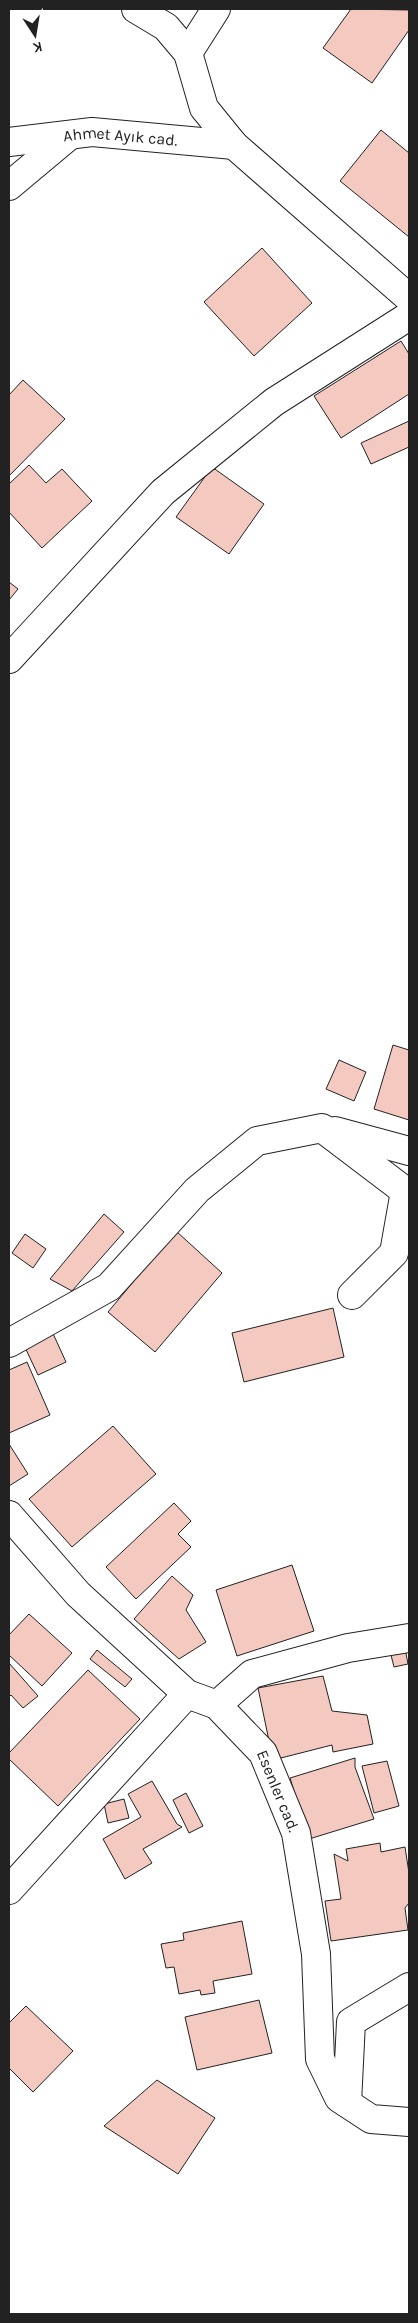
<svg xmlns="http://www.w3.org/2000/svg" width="418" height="2323" font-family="Karla,sans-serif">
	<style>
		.building { fill: #f3c9c0; stroke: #222 }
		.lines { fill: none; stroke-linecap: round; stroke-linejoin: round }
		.minor-casing { stroke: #222; stroke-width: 30 }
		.minor { stroke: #fff; stroke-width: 28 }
		.labels { text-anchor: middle; stroke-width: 4; stroke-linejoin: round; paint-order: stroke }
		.street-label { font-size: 16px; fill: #222; stroke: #fff }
	</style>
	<rect width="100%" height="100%" fill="#fff"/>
	<g class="building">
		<path d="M351,9L409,10V30L372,83L323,48Z"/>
		<path d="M381,130L409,153V237L340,181Z"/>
		<path d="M262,248L312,303L254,356L204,302Z"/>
		<path d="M401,341L409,354V394L341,438L314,396Z"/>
		<path d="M23,380L65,419L9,476V395Z"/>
		<path d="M409,421V447L371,464L361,443Z"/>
		<path d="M29,465L46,483L62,469L92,501L42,548L9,512V484Z"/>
		<path d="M212,467L264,504L229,554L176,517Z"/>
		<path d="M9,582L18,589L9,600Z"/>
		<path d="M393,1045L409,1050V1120L374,1109Z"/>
		<path d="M339,1060L366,1072L354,1101L326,1089Z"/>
		<path d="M104,1214L124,1232L72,1291L50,1279Z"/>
		<path d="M176,1231L222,1273L155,1352L108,1312Z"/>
		<path d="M25,1234L46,1249L33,1268L12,1253Z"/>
		<path d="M333,1308L344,1357L244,1382L232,1333Z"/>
		<path d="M50,1327L66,1362L38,1375L22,1341Z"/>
		<path d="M27,1362L50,1415L9,1433V1370Z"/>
		<path d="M113,1426L156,1474L72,1547L29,1499Z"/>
		<path d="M9,1444L28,1474L9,1486Z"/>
		<path d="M174,1503L191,1521L178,1534L191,1547L136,1599L106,1567Z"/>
		<path d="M292,1565L314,1631L237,1656L216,1590Z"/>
		<path d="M172,1576L193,1595L186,1610L206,1642L179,1659L134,1619Z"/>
		<path d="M29,1614L72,1653L42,1686L9,1655V1635Z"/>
		<path d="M405,1648L408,1664L394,1667L390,1651Z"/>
		<path d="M97,1650L132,1679L125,1687L90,1659Z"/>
		<path d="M9,1663L38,1696L23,1708L11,1695L9,1697Z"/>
		<path d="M88,1670L140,1719L58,1806L9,1759V1753Z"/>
		<path d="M323,1676L332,1711L367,1715L373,1744L333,1752L332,1745L273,1760L258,1688Z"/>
		<path d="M355,1758V1767L374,1819L309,1839L290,1778Z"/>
		<path d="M387,1761L399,1806L374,1813L362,1766Z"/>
		<path d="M152,1781L177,1824L182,1827L143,1849L152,1863L125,1879L103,1839L141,1817L128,1794Z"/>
		<path d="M186,1793L203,1826L189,1833L173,1800Z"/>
		<path d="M124,1799L129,1818L108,1823L104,1804Z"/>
		<path d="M380,1843L381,1852L405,1847L409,1873V1903L405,1908L408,1930L331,1941L325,1901L341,1899L334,1854L348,1861L346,1849Z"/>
		<path d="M242,1921L252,1974L213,1981L215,1993L201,1995L200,1990L179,1994L174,1967L166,1968L161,1944L184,1940L183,1933Z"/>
		<path d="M259,2000L272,2053L197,2070L185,2017Z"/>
		<path d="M26,2006L73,2051L33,2092L9,2068V2023Z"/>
		<path d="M157,2080L215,2118L178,2174L104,2126Z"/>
	</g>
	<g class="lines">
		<defs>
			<g id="minor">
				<path d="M136,9L166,27L188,53L204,108L234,145L409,298"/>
				<path d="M188,53L216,9"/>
				<path id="s1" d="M9,142L92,132L234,145"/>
				<path d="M9,186L70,135"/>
				<path d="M9,659L163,492L274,402L409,316"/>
				<path d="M335,1131L409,1151"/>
				<path d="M9,1343L109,1287L197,1190L257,1141L322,1128L405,1191L394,1253L352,1295"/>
				<path id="s2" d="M9,1515L78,1594L187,1694L217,1705L263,1753L296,1833L316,1954L320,2059L339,2098L371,2119L409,2122"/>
				<path d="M217,1705L252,1674L348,1648L409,1638"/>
				<path d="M9,1890L187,1694"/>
				<path d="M347,2103L351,2022L409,1987"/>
			</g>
		</defs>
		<use href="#minor" class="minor-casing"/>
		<use href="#minor" class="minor"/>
	</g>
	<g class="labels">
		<g class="street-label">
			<text dy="6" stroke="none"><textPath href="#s1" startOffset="112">Ahmet Ayık cad.</textPath></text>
			<text dy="6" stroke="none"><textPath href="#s2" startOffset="392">Esenler cad.</textPath></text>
		</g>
	</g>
	<rect width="418" height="2323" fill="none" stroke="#222222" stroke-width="20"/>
	<g transform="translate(35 35) rotate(168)" stroke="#ffffff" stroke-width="4" paint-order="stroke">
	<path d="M0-4L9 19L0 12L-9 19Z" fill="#222222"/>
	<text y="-8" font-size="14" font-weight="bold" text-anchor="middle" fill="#222222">K</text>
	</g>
</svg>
